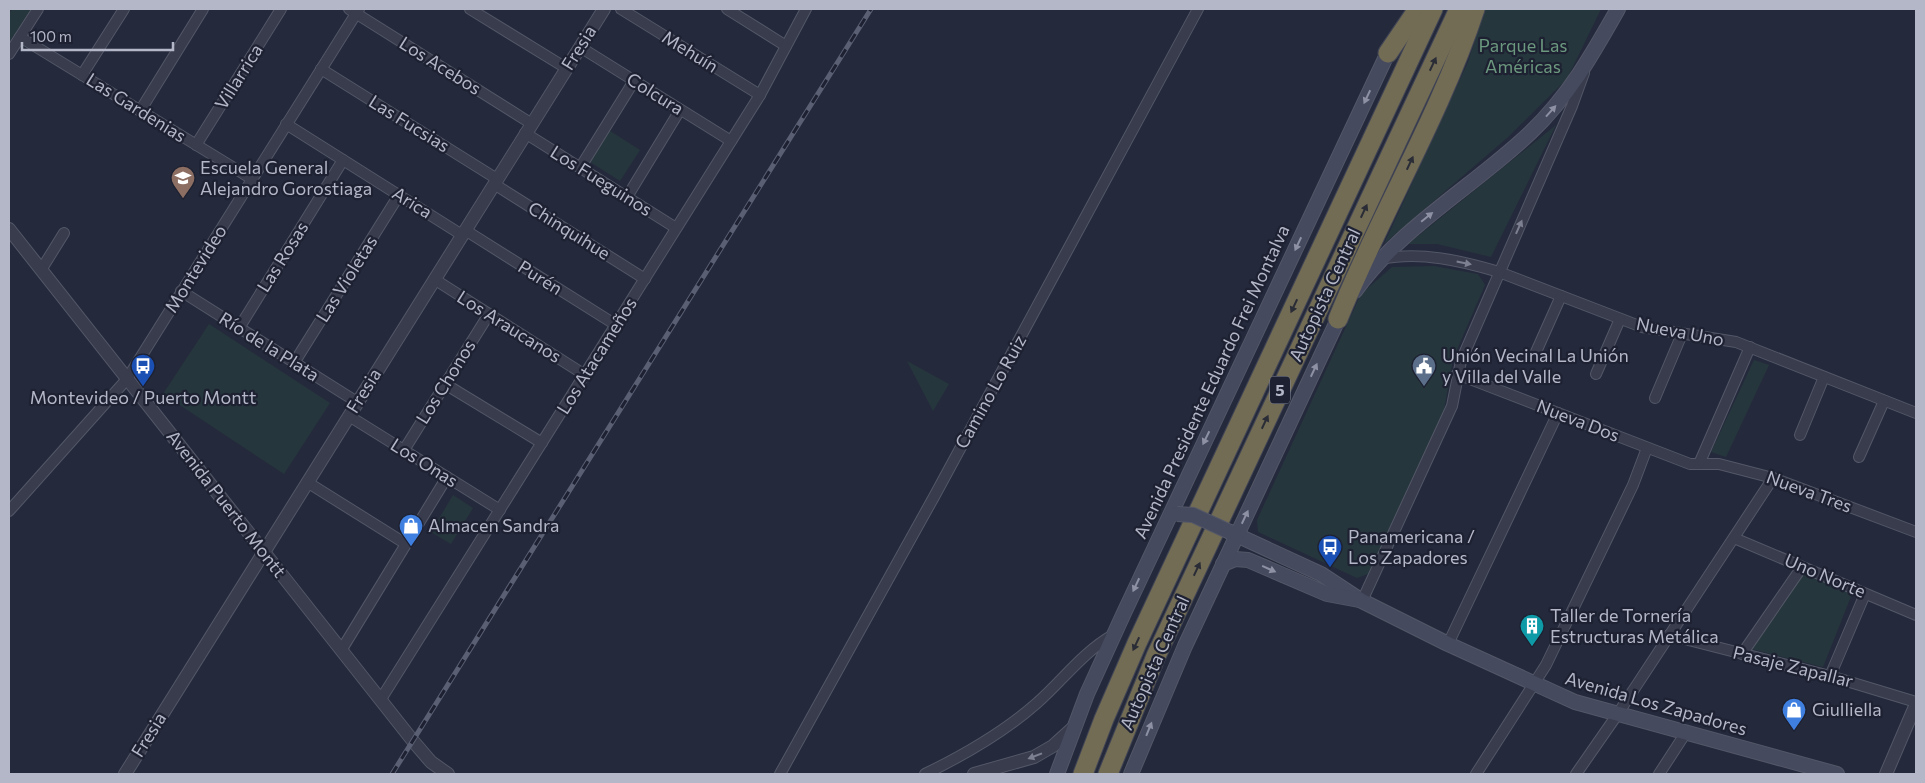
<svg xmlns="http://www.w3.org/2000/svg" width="1925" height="783" font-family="Commissioner,sans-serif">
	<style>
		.green { fill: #26363d }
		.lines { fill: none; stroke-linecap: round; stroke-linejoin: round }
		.minor-casing { stroke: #535767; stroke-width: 12 }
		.tertiary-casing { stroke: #535767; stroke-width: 14 }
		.secondary-casing { stroke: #535767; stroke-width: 16 }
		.motorway-casing { stroke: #404454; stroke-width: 21 }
		.minor { stroke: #383c4c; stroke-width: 10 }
		.tertiary { stroke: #383c4c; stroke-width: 12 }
		.secondary { stroke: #464a5f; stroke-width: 14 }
		.motorway { stroke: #726c55; stroke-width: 19 }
		.rail-casing { stroke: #5a5f73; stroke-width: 5 }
		.rail { stroke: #1d2131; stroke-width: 3; stroke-dasharray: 9; stroke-linecap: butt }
		.secondary-bridge-casing { stroke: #535767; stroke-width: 16; stroke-linecap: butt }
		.secondary-bridge { stroke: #464a5f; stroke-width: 14 }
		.oneway { fill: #2a2c36 }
		.oneway2 { fill: #8d91a3 }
		.oneway3 { fill: #7c8090 }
		.labels { text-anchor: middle; stroke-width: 4.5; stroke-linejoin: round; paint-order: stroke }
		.shield { fill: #1d2131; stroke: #868a9b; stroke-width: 1 }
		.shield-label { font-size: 16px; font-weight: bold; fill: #b3b7c8 }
		.park-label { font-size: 18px; fill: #6b987e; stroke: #1d2131 }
		.street-label { font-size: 18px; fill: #b3b7c8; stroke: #1d2131 }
		.poi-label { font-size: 18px; fill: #b3b7c8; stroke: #1d2131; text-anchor: start }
	</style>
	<rect width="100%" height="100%" fill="#242a3c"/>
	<g class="green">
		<path d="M12,9H31L9,43V14Z"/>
		<path d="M1485,9H1601L1567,79L1507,138L1384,244L1468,62Z"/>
		<path d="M1556,125L1491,257L1437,244H1408Z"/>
		<path d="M607,129L640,150L620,181L587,160Z"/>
		<path d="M1434,266L1478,274L1485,285L1453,359L1444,410L1368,574L1357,578L1258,532L1257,520L1361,294L1392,267Z"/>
		<path d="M209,324L330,403L284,474L163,394Z"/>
		<path d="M1754,360L1769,365L1726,457L1711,452Z"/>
		<path d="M907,361L949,384L933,411Z"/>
		<path d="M453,495L473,508L451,544L431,532Z"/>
		<path d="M1803,572L1852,594L1823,667L1751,649Z"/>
	</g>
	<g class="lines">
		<defs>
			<g id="minor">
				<path d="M349,9L532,124"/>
				<path d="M470,9L566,68"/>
				<path d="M621,9L760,95"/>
				<path d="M727,9L786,46"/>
				<path d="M20,37L252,179"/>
				<path d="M580,47L731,141"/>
				<path d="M9,54L38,9"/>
				<path d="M321,69L497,179"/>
				<path d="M82,75L124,9"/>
				<path d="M140,111L203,9"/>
				<path d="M286,124L462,235"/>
				<path d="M525,133L676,228"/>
				<path d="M196,145L281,9"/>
				<path d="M580,168L634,81"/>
				<path d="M494,184L645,279"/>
				<path d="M627,197L680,110"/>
				<path d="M465,230L616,325"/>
				<path d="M1382,259C1420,251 1462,261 1499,272L1642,327L1736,342L1916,413"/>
				<path d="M41,270L64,233"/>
				<path d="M434,279L585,375"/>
				<path d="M181,291L357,402"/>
				<path d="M239,328L343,160"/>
				<path d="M1536,352L1561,296"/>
				<path d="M294,363L399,195"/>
				<path d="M1457,374L1690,464H1719L1773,478L1916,532"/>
				<path d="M1596,374L1620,319"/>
				<path d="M445,384L542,443"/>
				<path d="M1655,398L1682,334"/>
				<path d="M349,416L500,510"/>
				<path d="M1800,435L1824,377"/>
				<path d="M404,450L489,314"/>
				<path d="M1859,457L1884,401"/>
				<path d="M1699,464L1750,347"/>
				<path d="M307,482L406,544"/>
				<path d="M9,511L127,379L359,9"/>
				<path d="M1734,538L1916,615"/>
				<path d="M1362,601L1452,406L1461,361L1572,106L1584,73"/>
				<path d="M1669,635L1830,676L1916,702"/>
				<path d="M1448,644L1558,413"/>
				<path d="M342,649L447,477"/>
				<path d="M1742,654L1802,567"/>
				<path d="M1830,676L1865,594"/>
				<path d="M381,699L760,95L806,9"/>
				<path d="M780,774L935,495L1198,9"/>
				<path d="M925,774C964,755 1004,732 1037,703C1063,680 1083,652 1113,635"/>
				<path d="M1476,774L1546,665L1633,485L1647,448"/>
				<path d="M1576,774L1617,715L1773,478"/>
				<path d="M1659,774L1685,734"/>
			</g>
			<g id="tertiary">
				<path d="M9,229L413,741L431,762L448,774"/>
				<path d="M125,774L604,9"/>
				<path d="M974,774L1034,757L1053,746L1074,727"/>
				<path d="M1886,774L1916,704"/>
			</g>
			<g id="secondary">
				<path d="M1355,291C1402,226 1473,187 1530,133C1569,96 1592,55 1618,9"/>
				<path d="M1230,532L1321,574L1362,601L1448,644L1575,702L1837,774"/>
				<path d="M1223,564L1235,559L1248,560L1327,594L1359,600"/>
				<path d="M1057,774L1087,694L1123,615L1392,44"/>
				<path d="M1131,774L1185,646L1342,311"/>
			</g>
			<g id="motorway">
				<path d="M1388,53L1418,9"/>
				<path d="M1338,319C1380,214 1440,116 1475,9"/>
				<path d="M1083,774L1104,719L1137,643L1433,9"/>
				<path d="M1108,774L1156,656L1459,9"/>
			</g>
		</defs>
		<use href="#minor" class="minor-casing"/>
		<use href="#tertiary" class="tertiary-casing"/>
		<use href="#secondary" class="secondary-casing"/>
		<use href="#motorway" class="motorway-casing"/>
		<use href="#minor" class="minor"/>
		<use href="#tertiary" class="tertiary"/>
		<use href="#secondary" class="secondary"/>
		<use href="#motorway" class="motorway"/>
		<defs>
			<path id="rail" d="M392,774L871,9"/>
		</defs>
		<use href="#rail" class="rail-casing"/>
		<use href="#rail" class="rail"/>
		<defs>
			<path id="secondary-bridge" d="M1177,514L1193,515L1230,532"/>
		</defs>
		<use href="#secondary-bridge" class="secondary-bridge-casing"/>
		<use href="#secondary-bridge" class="secondary-bridge"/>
	</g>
	<defs><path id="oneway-solid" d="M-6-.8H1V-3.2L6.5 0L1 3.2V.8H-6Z" transform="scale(1.25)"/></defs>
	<g class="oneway">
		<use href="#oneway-solid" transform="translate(1433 64) rotate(-65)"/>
		<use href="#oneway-solid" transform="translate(1410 163) rotate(-65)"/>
		<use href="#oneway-solid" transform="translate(1364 211) rotate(-65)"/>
		<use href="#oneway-solid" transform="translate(1294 306) rotate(115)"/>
		<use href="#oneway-solid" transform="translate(1265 422) rotate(-65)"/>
		<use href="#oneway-solid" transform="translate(1197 569) rotate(-65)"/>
		<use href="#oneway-solid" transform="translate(1136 644) rotate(115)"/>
	</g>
	<g class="oneway2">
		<use href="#oneway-solid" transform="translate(1367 97) rotate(115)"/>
		<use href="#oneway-solid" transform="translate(1551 111) rotate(-48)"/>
		<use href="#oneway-solid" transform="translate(1427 217) rotate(-39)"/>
		<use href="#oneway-solid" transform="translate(1298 244) rotate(115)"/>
		<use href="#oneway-solid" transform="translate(1314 370) rotate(-65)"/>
		<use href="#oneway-solid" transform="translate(1206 438) rotate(116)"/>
		<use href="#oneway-solid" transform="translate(1245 517) rotate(-65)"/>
		<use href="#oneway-solid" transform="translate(1269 569) rotate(24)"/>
		<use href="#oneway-solid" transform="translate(1136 585) rotate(115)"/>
		<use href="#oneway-solid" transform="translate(1149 729) rotate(-68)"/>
	</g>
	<g class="oneway3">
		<use href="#oneway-solid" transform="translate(1519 227) rotate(-66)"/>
		<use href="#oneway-solid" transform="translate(1464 263) rotate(11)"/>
		<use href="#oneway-solid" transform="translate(1035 756) rotate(159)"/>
	</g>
	<defs>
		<symbol id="school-pin" viewBox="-11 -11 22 30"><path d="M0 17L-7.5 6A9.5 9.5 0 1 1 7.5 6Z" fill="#8d6e63" stroke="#1d2131"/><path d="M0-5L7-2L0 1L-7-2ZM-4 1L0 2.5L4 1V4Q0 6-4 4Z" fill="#fff"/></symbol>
		<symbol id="bus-pin" viewBox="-11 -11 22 30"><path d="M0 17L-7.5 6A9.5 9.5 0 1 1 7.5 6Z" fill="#1a4fb4" stroke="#1d2131"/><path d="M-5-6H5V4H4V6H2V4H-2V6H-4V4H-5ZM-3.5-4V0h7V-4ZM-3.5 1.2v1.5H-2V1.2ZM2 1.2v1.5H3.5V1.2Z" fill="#fff"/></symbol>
		<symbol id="civic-pin" viewBox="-11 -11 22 30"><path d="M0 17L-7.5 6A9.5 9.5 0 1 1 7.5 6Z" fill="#5c6f8a" stroke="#1d2131"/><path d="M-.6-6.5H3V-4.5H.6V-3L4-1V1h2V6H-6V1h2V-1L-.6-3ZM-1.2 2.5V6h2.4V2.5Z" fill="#fff"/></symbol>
		<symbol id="shop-pin" viewBox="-11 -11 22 30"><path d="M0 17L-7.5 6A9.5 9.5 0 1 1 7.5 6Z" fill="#3f7fe0" stroke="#1d2131"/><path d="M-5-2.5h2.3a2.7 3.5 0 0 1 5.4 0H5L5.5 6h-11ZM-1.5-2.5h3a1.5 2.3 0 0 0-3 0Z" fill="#fff"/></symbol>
		<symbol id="building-pin" viewBox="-11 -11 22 30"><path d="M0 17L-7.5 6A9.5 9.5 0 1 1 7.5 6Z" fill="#0f9aa8" stroke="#1d2131"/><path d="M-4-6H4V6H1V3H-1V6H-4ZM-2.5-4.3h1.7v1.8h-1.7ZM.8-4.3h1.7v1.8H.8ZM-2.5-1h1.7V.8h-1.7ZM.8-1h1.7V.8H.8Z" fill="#fff"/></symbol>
	</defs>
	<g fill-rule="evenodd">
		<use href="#school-pin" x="169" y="164" width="28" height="38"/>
		<use href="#bus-pin" x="129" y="352" width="28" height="38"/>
		<use href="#civic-pin" x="1410" y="352" width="28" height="38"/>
		<use href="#shop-pin" x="397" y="512" width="28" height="38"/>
		<use href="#bus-pin" x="1316" y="533" width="28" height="38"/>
		<use href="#building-pin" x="1518" y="612" width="28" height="38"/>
		<use href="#shop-pin" x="1780" y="696" width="28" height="38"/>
	</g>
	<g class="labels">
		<rect class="shield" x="1270" y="376.5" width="20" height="27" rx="4"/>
		<g class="shield-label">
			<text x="1280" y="396">5</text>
		</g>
		<g class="park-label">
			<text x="1523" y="52">Parque Las<tspan x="1523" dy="21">Américas</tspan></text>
		</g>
		<g class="street-label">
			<text transform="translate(579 48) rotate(-58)" y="6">Fresia</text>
			<text transform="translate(690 52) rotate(32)" y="6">Mehuín</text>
			<text transform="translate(440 66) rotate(32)" y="6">Los Acebos</text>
			<text transform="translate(239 77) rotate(-58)" y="6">Villarrica</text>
			<text transform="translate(655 94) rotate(32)" y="6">Colcura</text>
			<text transform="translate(136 108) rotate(32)" y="6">Las Gardenias</text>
			<text transform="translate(409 124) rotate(32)" y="6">Las Fucsias</text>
			<text transform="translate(601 181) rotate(32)" y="6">Los Fueguinos</text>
			<text transform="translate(412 203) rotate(32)" y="6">Arica</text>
			<text transform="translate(569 231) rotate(32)" y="6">Chinquihue</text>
			<text transform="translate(283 257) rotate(-58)" y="6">Las Rosas</text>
			<text transform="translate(196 269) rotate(-58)" y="6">Montevideo</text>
			<text transform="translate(540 278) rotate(32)" y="6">Purén</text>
			<text transform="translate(347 279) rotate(-58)" y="6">Las Violetas</text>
			<text transform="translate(1325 295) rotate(-65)" y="6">Autopista Central</text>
			<text transform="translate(509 327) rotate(32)" y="6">Los Araucanos</text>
			<text transform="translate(1680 332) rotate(11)" y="6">Nueva Uno</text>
			<text transform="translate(269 347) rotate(32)" y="6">Río de la Plata</text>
			<text transform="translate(597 356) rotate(-58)" y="6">Los Atacameños</text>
			<text transform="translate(446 382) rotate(-58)" y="6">Los Chonos</text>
			<text transform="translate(1212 382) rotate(-65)" y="6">Avenida Presidente Eduardo Frei Montalva</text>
			<text transform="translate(364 391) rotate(-58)" y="6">Fresia</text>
			<text transform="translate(991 392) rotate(-61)" y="6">Camino Lo Ruiz</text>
			<text transform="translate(1578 421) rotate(21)" y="6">Nueva Dos</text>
			<text transform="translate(424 463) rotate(32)" y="6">Los Onas</text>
			<text transform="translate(1809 492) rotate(20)" y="6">Nueva Tres</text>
			<text transform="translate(226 504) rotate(52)" y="6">Avenida Puerto Montt</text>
			<text transform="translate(1825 576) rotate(23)" y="6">Uno Norte</text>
			<text transform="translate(1155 663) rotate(-66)" y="6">Autopista Central</text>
			<text transform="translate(1793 667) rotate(14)" y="6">Pasaje Zapallar</text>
			<text transform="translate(1656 704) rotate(16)" y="6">Avenida Los Zapadores</text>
			<text transform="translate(149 735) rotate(-58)" y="6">Fresia</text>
		</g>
		<g class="poi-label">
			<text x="200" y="174">Escuela General<tspan x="200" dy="21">Alejandro Gorostiaga</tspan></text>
			<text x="1442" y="362">Unión Vecinal La Unión<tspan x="1442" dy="21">y Villa del Valle</tspan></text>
			<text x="143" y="404" text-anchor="middle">Montevideo / Puerto Montt</text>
			<text x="428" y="532">Almacen Sandra</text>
			<text x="1348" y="543">Panamericana /<tspan x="1348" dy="21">Los Zapadores</tspan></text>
			<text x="1550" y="622">Taller de Tornería<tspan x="1550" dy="21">Estructuras Metálica</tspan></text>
			<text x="1812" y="716">Giulliella</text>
		</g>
	</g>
	<rect width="1925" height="783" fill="none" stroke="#b3b7c8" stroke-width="20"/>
	<path d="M22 42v8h151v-8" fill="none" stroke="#b3b7c8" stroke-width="2.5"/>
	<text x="30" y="42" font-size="15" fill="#b3b7c8" stroke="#1d2131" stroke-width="4" paint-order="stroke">100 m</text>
</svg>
